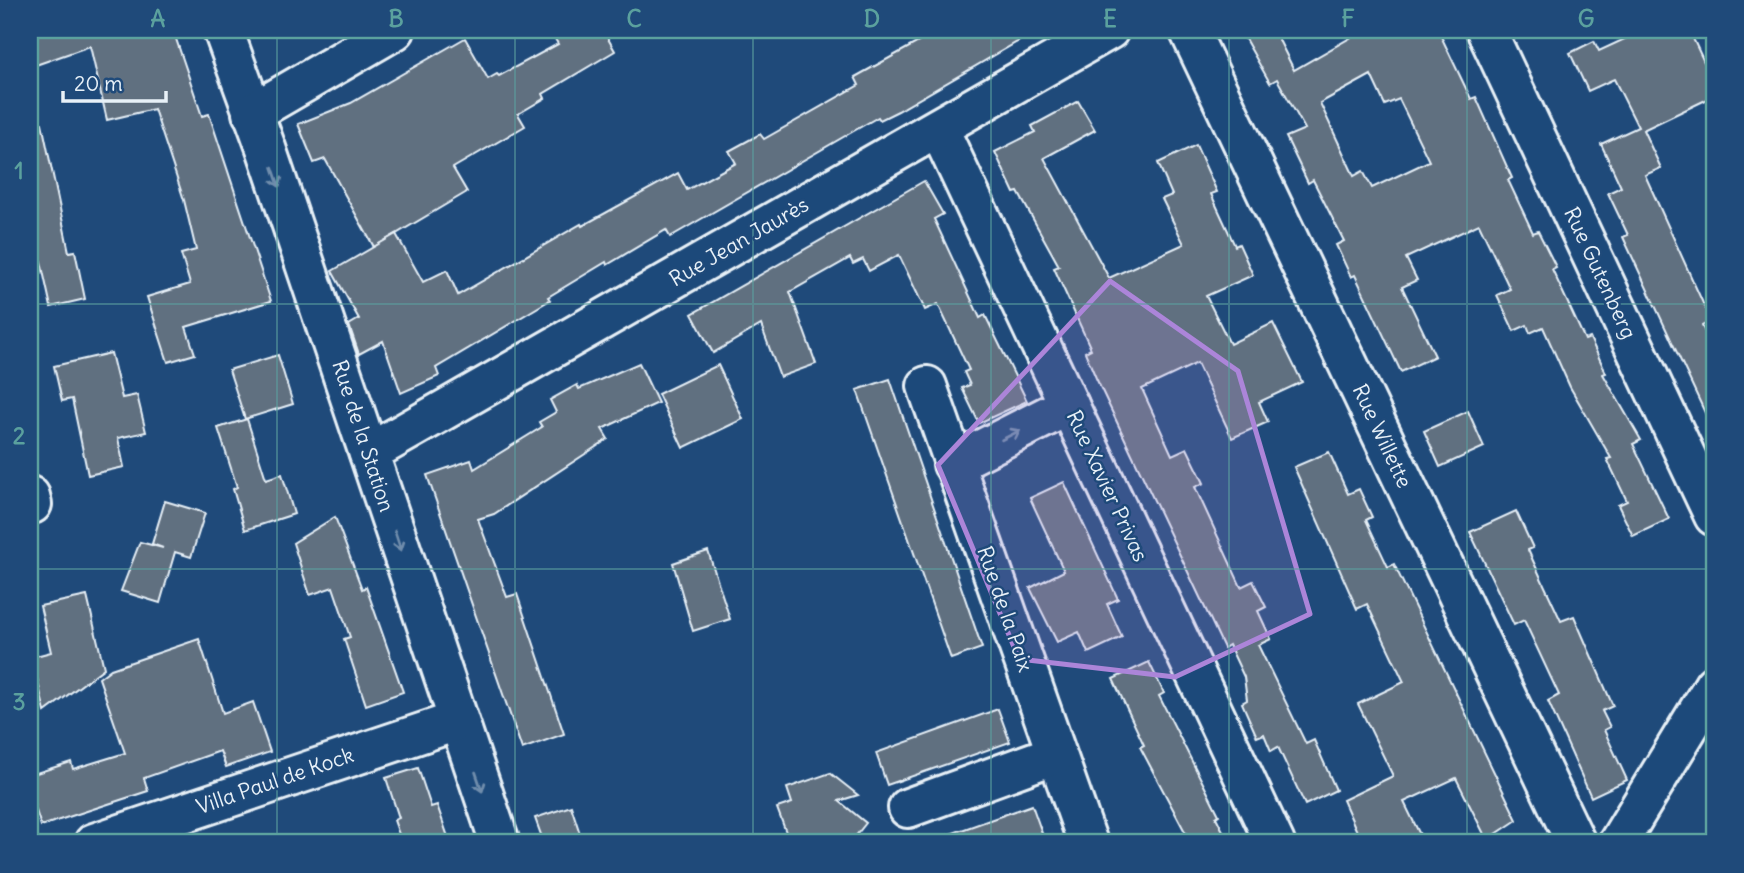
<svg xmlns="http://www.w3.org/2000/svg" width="1744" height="873" font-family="Delius,sans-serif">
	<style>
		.building { fill: #606f80; stroke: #e8f1f8; stroke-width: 2; fill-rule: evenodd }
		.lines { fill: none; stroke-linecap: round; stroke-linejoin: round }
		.minor-casing { stroke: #e8f1f8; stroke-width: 44 }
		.minor { stroke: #1f4a7a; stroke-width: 38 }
		.oneway { stroke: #6f8dac }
		.marked { fill: #ac85d9; fill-opacity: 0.2; stroke: #ac85d9; stroke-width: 5; stroke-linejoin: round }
		.grid { fill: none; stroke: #5ba19e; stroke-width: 2; stroke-opacity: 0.55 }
		.labels { text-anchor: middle; stroke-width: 5; stroke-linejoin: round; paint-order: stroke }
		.street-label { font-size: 21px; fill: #e8f1f8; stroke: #1f4a7a }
		.neatline { fill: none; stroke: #5ba19e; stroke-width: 2.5 }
		.grid-label { font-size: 23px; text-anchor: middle; font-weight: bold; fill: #5ba19e }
	</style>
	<rect width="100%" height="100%" fill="#1f4a7a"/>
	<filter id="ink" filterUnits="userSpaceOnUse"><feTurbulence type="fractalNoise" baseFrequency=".0143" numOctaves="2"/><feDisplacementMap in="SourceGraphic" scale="14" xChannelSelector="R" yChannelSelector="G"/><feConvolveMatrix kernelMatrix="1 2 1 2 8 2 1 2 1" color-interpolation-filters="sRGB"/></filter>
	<g filter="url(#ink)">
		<g class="building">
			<path d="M30,30H173L202,116L209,114L271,301L186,327L195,354L168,362L147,297L190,284L181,254L196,250L184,200L154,109L107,120L90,46L30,67Z"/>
			<path d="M550,30H603L615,51L543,94L545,98L518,114L525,126L453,168L467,192L374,247L325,159L314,163L298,124L351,103L465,38L488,79L497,74L499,76L558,44Z"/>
			<path d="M940,30H1038L898,111L880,120L878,117L670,237L666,230L607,265L606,262L548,297L550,300L436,368L439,376L401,393L383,341L359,354L349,325L359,319L332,271L396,234L423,282L447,270L458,295L581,224L582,226L678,173L687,190L736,163L729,151L760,134L764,139L859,85L855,77Z"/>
			<path d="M1240,30H1274L1294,70L1364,30H1438L1471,99L1476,97L1512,178L1508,180L1533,233L1538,231L1556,267L1552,269L1585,340L1590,338L1606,373L1603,374L1641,440L1633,444L1669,519L1633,536L1618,505L1627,501L1607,459L1611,458L1570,387L1543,327L1530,333L1527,325L1514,331L1497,295L1510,289L1479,224L1406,258L1417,280L1402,287L1435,356L1401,372L1355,275L1351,277L1336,245L1344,241L1313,180L1308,183L1286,137L1305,129L1277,79L1270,83ZM1371,75L1385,105L1399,99L1429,161L1372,188L1363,171L1354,176L1320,103Z"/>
			<path d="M1644,30H1689L1704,62L1714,57V96L1643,130L1661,168L1645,175L1711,321L1702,326L1714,351V432L1623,237L1628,235L1608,193L1621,187L1601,144L1638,127L1614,79L1588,91L1570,53L1594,41L1599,51Z"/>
			<path d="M1078,101L1095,130L1044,158L1109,278L1184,244L1162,199L1172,195L1158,163L1196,145L1217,192L1211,194L1235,246L1239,244L1253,275L1206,296L1230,344L1273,323L1302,382L1259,402L1268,422L1232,438L1197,363L1142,389L1172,455L1187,448L1204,483L1195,487L1241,587L1253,581L1266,607L1258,611L1271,639L1258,645L1306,744L1314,740L1336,790L1305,805L1278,747L1271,751L1264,734L1257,737L1242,703L1247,700L1244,677L1229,645L1224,648L1096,378L1085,352L1091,349L1054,268L1059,266L1018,192L1014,193L995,152L1035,132L1032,126Z"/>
			<path d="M42,123L69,252L75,251L85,299L51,307L30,212V124Z"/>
			<path d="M924,181L943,214L934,219L980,318L985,315L1027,401L979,423L962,388L970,385L964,372L969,370L938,304L925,310L899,255L869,271L863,259L853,264L850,258L790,292L816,364L780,377L761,325L713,353L692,314Z"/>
			<path d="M111,353L122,398L137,395L146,432L118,438L124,467L88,475L72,399L62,401L54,366Z"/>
			<path d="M278,355L293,404L245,419L229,370Z"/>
			<path d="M639,363L658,403L602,429L608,439L494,514L478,519L507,597L517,594L564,734L522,749L427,475L471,460L474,469L542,427L539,422L556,412L550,400L577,385L579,389Z"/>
			<path d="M718,365L743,419L683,448L658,394Z"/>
			<path d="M890,379L982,648L951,659L857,390Z"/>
			<path d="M1468,411L1484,447L1440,467L1424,431Z"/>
			<path d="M247,419L266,479L282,474L294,514L245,530L233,489L237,487L218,428Z"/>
			<path d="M1329,452L1348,494L1359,489L1372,517L1366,520L1388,567L1394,564L1517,820L1487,840L1456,778L1404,802L1424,843H1362L1343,800L1393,776L1358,704L1404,682L1367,604L1357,609L1294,467Z"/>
			<path d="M1064,482L1118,599L1107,604L1122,637L1088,653L1079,632L1057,642L1030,588L1064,571L1030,498Z"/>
			<path d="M165,501L205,513L191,557L175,552L160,603L121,591L140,542L163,548L152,544Z"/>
			<path d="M1516,511L1533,548L1528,550L1561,621L1574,616L1613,706L1602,711L1610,727L1604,730L1627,780L1591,797L1548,701L1559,695L1524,620L1514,625L1470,532Z"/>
			<path d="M335,517L362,589L366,587L403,692L366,705L344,639L350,637L333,587L310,595L293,543Z"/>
			<path d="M708,551L730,619L693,631L673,563Z"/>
			<path d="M87,596L104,668L45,712L32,657L51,652L40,606Z"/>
			<path d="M199,639L223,713L253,702L270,752L226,767L220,751L144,778L148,791L41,826L30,792V775L71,762L73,769L125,753L99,678L111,669Z"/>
			<path d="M1149,662L1164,693L1159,696L1219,815L1216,817L1229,843H1191L1140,747L1144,745L1113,679Z"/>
			<path d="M998,709L1010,742L887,785L876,753Z"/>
			<path d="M418,768L431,807L437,805L448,837L431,843H402L394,820L399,818L386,778Z"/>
			<path d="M830,773L858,795L839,801L866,823L850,843H790L777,808L792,803L787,788Z"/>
			<path d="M1032,805L1043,836L1022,843H934L933,840Z"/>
			<path d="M571,806L583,843H544L535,818Z"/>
		</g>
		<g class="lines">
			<defs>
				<g id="minor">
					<path d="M223,30L266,148L500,843"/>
					<path d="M1189,30L1576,843"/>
					<path d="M1486,30L1714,516"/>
					<path d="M252,113L395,30"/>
					<path d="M939,129L1275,843"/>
					<path d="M927,386L1088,843"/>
					<path d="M369,453L1109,30"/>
					<path d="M953,464L1069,405"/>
					<path d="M30,496L32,504"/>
					<path d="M908,808L1056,754"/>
					<path d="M94,843L457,721"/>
					<path d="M1618,843L1714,685"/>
				</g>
			</defs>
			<use href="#minor" class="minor-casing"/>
			<use href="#minor" class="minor"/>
		</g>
		<defs><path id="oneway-shaft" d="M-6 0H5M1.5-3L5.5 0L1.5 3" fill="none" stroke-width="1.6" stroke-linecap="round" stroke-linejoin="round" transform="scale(1.75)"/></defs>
		<g class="oneway">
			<use href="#oneway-shaft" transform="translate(276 177) rotate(71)"/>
			<use href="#oneway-shaft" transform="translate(1011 435) rotate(-27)"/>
			<use href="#oneway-shaft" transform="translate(398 541) rotate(72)"/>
			<use href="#oneway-shaft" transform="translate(479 782) rotate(71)"/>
		</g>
	</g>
	<path class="marked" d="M1110,281L1238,371L1310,614L1175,677L1019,659L938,465Z"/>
	<path class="grid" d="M277,30V843M515,30V843M753,30V843M991,30V843M1229,30V843M1467,30V843M30,304H1714M30,569H1714"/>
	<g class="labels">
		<g class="street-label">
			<text transform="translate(739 242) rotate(-30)" y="7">Rue Jean Jaurès</text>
			<text transform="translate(1600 273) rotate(65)" y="7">Rue Gutenberg</text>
			<text transform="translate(363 436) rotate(72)" y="7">Rue de la Station</text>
			<text transform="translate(1382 436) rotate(65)" y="7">Rue Willette</text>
			<text transform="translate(1107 486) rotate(65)" y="7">Rue Xavier Privas</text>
			<text transform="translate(1005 609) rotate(71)" y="7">Rue de la Paix</text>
			<text transform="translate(275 781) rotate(-19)" y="7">Villa Paul de Kock</text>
		</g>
	</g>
	<rect width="1744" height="873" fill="none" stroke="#1f4a7a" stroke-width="77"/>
	<path d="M63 91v10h103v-10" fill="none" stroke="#e8f1f8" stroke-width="3.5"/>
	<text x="74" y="91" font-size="21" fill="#e8f1f8" stroke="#1f4a7a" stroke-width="5" paint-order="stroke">20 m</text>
	<rect x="38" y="38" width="1668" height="796" class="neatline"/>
	<g class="grid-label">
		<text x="158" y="27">A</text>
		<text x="396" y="27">B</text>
		<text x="634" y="27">C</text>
		<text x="872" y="27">D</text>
		<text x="1110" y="27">E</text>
		<text x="1348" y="27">F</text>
		<text x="1586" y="27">G</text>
		<text x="19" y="179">1</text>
		<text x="19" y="444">2</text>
		<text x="19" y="710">3</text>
	</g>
</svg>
